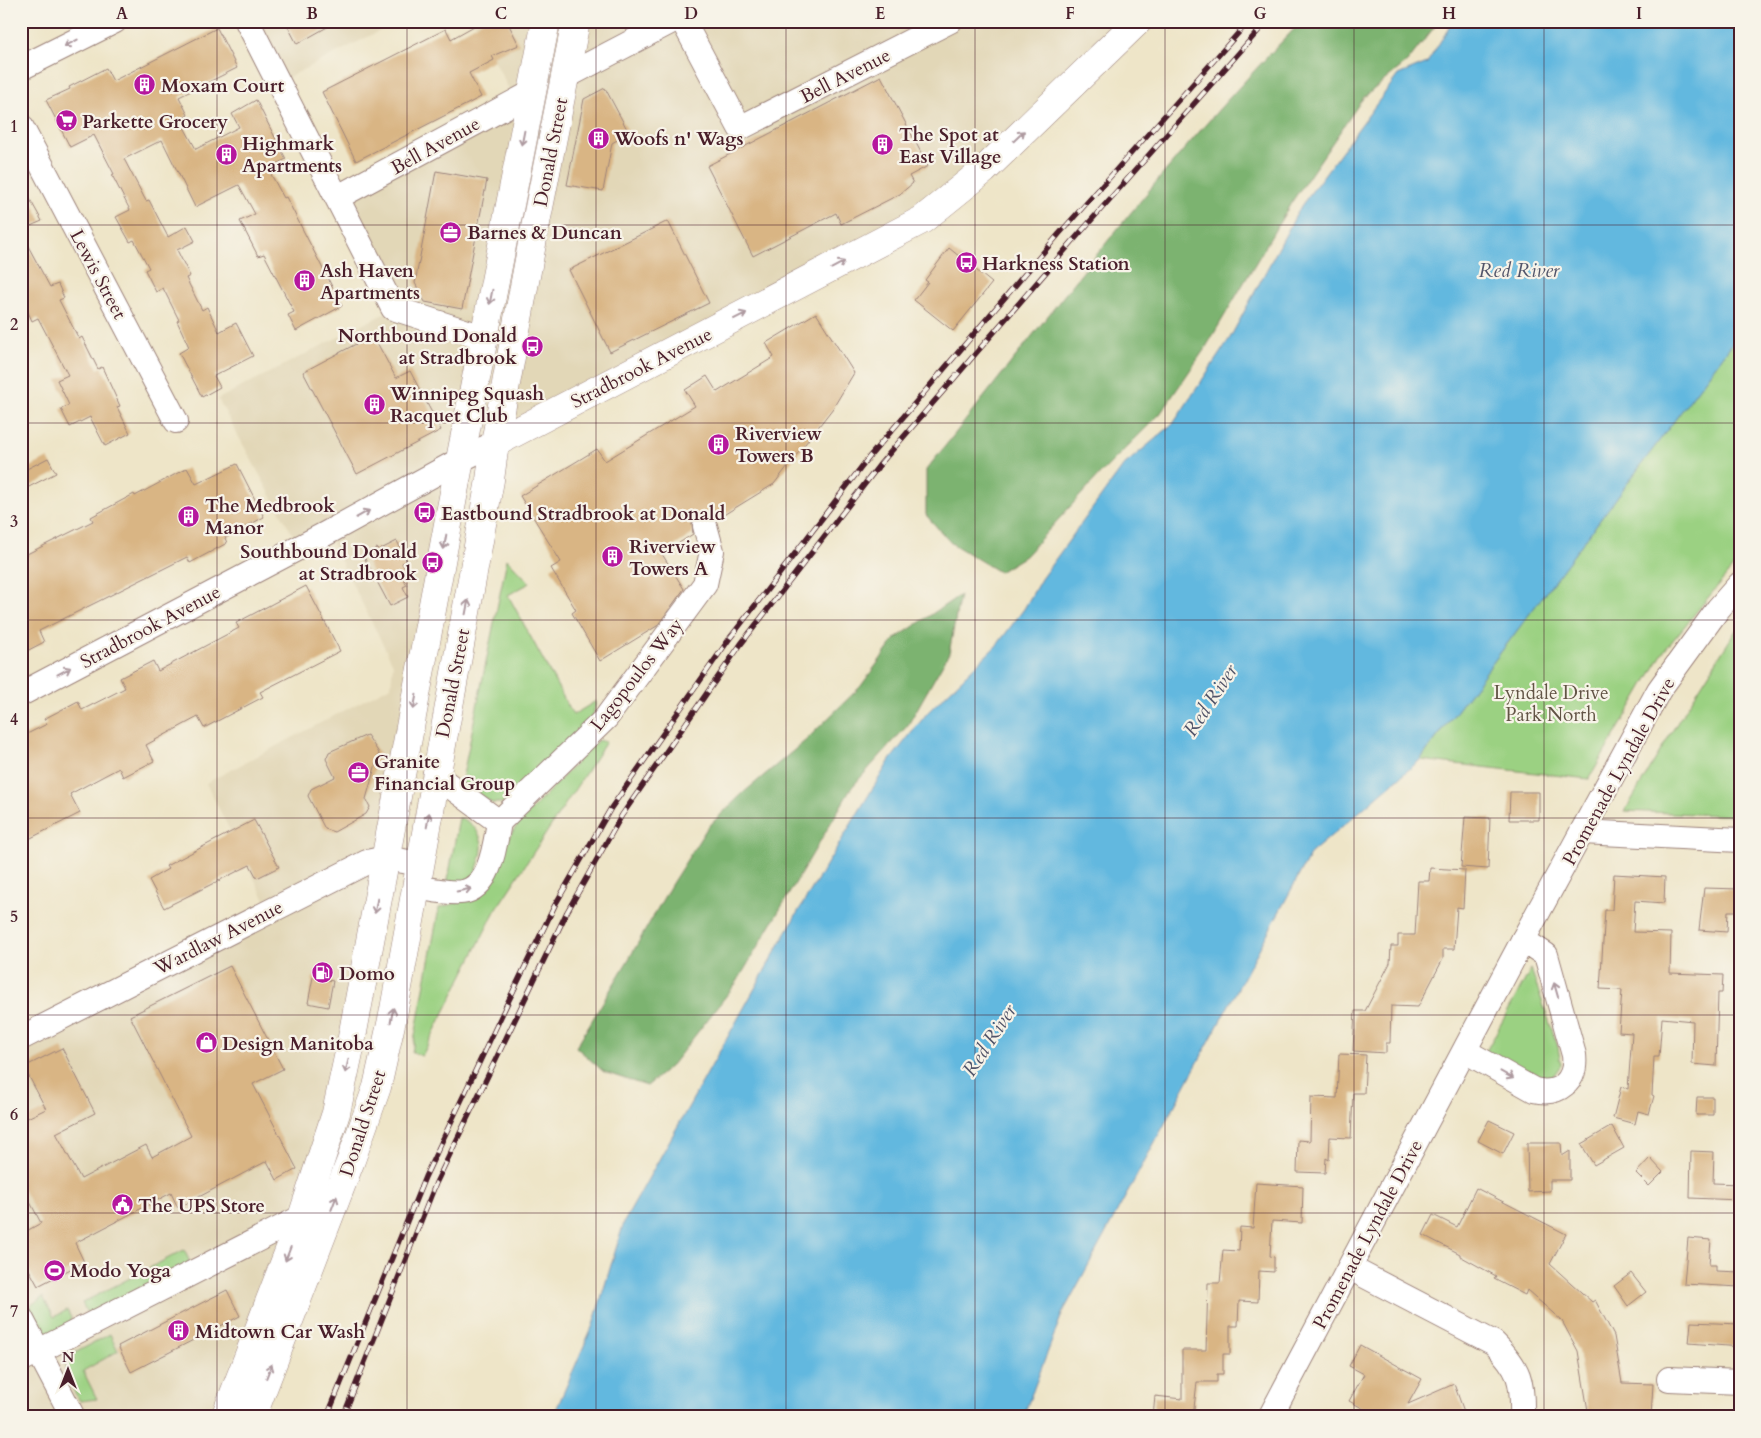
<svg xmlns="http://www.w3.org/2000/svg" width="1761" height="1438" font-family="Cardo,serif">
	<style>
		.built { fill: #e2d7b7 }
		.green { fill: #9bd182; stroke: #727856 }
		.forest { fill: #7cb370; stroke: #63694e }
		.water { fill: #62b8df; stroke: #566c85 }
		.building { fill: #d9b584 }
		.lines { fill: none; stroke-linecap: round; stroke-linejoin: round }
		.minor-casing { stroke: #9c827a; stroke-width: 26 }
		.major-casing { stroke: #9c827a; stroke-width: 29 }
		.minor { stroke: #fff; stroke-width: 24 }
		.major { stroke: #fff; stroke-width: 28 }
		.rail-casing { stroke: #4a1f2b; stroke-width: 5.5 }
		.rail { stroke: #f7f3e8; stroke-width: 4; stroke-dasharray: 11; stroke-linecap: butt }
		.oneway { stroke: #ae9aa0 }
		.grid { fill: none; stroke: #4a1f2b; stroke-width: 1; stroke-opacity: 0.55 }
		.labels { text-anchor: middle; stroke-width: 4.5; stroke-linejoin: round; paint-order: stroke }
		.street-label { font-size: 19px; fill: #4a1f2b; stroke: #f7f3e8 }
		.poi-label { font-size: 19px; font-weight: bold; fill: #4a1f2b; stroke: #f7f3e8; text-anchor: start }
		.park-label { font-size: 19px; fill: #625445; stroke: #f7f3e8 }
		.water-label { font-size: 20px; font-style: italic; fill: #52556a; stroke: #f7f3e8 }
		.neatline { fill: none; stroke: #4a1f2b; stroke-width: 2 }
		.grid-label { font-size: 16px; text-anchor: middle; font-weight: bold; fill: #4a1f2b }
	</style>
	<rect width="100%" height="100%" fill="#f7f3e8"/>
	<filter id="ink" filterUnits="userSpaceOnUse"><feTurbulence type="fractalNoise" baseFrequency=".02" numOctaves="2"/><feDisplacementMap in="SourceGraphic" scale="10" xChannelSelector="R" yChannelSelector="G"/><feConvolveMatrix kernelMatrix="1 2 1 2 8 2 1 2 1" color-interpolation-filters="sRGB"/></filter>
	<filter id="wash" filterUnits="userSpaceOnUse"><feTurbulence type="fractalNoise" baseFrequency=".0096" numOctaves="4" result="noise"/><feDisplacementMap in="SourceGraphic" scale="20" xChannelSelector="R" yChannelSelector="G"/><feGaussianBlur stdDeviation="1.12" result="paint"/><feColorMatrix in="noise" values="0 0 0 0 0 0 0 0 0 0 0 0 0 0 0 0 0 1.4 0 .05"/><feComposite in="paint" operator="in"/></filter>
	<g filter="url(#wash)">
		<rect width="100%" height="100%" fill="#eee5c8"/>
		<g class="built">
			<path d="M247,21H399L279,82Z"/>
			<path d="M474,21H546L350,1048L264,1282L210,1417H21V1360L39,1351L21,1318V1038L270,910L206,783L391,686L393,664L327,534L300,548L218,399L393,309L338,197L515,101Z"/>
			<path d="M576,21H1109L1106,50L984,170L495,443Z"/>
		</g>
		<g class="green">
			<path d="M1740,333V559L1664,651L1589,779L1420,760Z"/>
			<path d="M507,559L530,583L508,595L573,715L596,701L593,716L504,803H492L464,784L462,780Z"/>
			<path d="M1740,624V816L1625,811L1674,728Z"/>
			<path d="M598,740L606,742L495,911L422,1056L412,1052L439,908L467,900L518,824Z"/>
			<path d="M459,818C471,820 483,835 482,848C482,858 476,870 473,879L447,885Z"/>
			<path d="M1531,969L1558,1047L1561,1065L1551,1079L1534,1080L1485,1053Z"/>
			<path d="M184,1250L189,1260L187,1268L87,1313L82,1303Z"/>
			<path d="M43,1297L54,1317L67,1310L71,1318L70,1325L49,1334C38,1328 34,1318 28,1307Z"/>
			<path d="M110,1334L118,1351L83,1371L97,1399L80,1401C71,1386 59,1371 71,1355Z"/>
		</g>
		<g class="forest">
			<path d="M1302,21H1439L1407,62L1363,98L1291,203L1206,347L1160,414L1100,474L1025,556L999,572L951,543L926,515V470C1048,318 1164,160 1302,21Z"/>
			<path d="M960,595L949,653L908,725L852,787L737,982L672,1065L647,1086L604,1072L576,1047L630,957L671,885L707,828L743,793L805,741L861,686L895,639Z"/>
		</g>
		<path class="water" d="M1453,21H1740V333L1420,760L1311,853L1062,1314L1023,1417H553L593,1325L624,1222L796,915L890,760L928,712L997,645L1024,609L1041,579L1124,465L1173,424L1230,338L1301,206L1398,75L1427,63Z"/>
		<g id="blocks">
			<g class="building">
				<path d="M285,21H338L297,44Z"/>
				<path d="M483,21H507L519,45L492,56L494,60L469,73L481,97L356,161L322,92L446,29L451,39Z"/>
				<path d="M217,28L237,68L179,97L188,115L180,120L196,149L239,127L232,114L256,100L286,159L268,169L284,198L286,197L342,306L296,331L288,315L294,312L264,254L258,256L240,221L255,214L239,185L195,207L162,140L124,159L146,201L149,200L168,237L187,226L195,241L177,250L190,276L186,278L202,310L207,307L219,332L236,323L253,356L214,376L220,387L202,397L179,353L189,347L177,321L179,320L163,288L156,292L145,270L149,268L134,240L130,242L116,217L130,210L112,175L114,174L94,135L70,147L46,100L70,89L69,87L106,68L113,81Z"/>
				<path d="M881,76L928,166L909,176L913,183L900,194L841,224L836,213L753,256L707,166Z"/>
				<path d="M605,88L629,133L612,143L603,191L567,185L584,99Z"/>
				<path d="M436,171L487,180L462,309L425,302L415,283Z"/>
				<path d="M21,183L42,221L21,230Z"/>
				<path d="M668,221L709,303L610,352L569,270Z"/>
				<path d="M21,233L50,287L58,284L64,298L59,300L79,339L82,337L98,369L102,367L120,406L117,407L130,433L105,446L90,417L70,427L61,409L69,405L57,380L68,375L38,318L32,321L21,296Z"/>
				<path d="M949,248L992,283L953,331L914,300L928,282L925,280Z"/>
				<path d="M816,313L854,373L833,408L774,484L717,519L714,516L708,513H701L695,517L692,523L693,534L662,554L684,589L657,626L600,661L572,613L576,610L551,568L561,562L520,496L597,449L605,461L695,406L685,390L707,376L717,392L774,357L766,343Z"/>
				<path d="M373,335L396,378L410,371L441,430L357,474L303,372Z"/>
				<path d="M48,458L56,473L21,491V472Z"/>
				<path d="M237,464L264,517L225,538L227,543L190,563L187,557L39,631L44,642L21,654V557L93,521L91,517L134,494L135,496L187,468L196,484Z"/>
				<path d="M397,541L407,561L402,563L407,573L402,575L407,585L403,587L408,597L390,606L363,555L377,548L379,550Z"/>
				<path d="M306,586L340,651L260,692L263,697L204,728L198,717L146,745L154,761L123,777L119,768L70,794L80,813L21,843V737L47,724L44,719L78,701L82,710L125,688L120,678L153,661L158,671L239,628L236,623Z"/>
				<path d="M367,735L379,753L366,799L370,807L366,814L334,832L325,829L308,796L311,789L335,777L326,759L329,752Z"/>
				<path d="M1510,792H1539V820H1509Z"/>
				<path d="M1465,817L1490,818L1488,869L1461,867Z"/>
				<path d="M254,820L279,867L257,878L250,865L164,908L149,880L168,869L166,866Z"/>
				<path d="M1430,868L1465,870L1463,908L1457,907L1454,949H1443V959L1418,1007L1391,1006L1390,1043H1386V1053L1353,1051L1355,1011H1365L1390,963L1391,946H1398V935H1415L1418,881H1429Z"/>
				<path d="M1614,874L1665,877L1664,903L1635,901L1633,932L1671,933L1670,973L1723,975L1722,993H1718L1716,1066L1692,1064L1693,1021L1662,1018L1659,1057H1654L1652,1095L1654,1096L1649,1114L1638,1111L1635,1124L1613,1118L1621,1087L1628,1089L1632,1033L1619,1032L1622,990L1600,989L1605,910H1612Z"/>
				<path d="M1704,888L1740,889V911H1728L1727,932L1699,930Z"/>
				<path d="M230,966L283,1069L253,1084L297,1169L277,1180L267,1161L178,1208L171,1193L75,1243L84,1262L38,1286L21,1255V1234L41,1223L21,1185V1121L46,1109L24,1067L62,1048L95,1113L56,1133L81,1179L146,1145L152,1157L191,1136L130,1016Z"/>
				<path d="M313,977L333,981L328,1007L308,1003Z"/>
				<path d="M1339,1054L1366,1055L1364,1093H1353L1351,1138L1330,1137L1329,1160L1326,1158L1325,1173L1297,1172L1298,1140L1310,1141L1311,1097L1337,1098Z"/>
				<path d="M1697,1097H1713V1115H1696Z"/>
				<path d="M1489,1120L1514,1132L1503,1154L1478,1141Z"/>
				<path d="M1612,1126L1624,1148L1594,1165L1581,1144Z"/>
				<path d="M1527,1143H1561L1562,1156L1570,1151V1180H1550V1191L1528,1192Z"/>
				<path d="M1691,1151L1714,1152L1713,1183L1740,1184V1200L1690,1198Z"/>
				<path d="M1650,1158L1663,1172L1649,1186L1636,1173Z"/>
				<path d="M1256,1183L1303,1186L1302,1223L1272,1221L1270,1256L1274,1257V1272L1259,1271L1258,1302L1239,1301L1238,1326H1230V1354H1223V1374H1217V1382H1197L1193,1417H1153L1155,1396L1182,1399V1350H1206L1208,1283H1220L1223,1250L1239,1251L1240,1227L1253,1228Z"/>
				<path d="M1476,1188L1566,1234L1550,1264L1592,1302L1595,1300L1614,1336L1622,1383L1653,1384L1651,1417H1589L1578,1351L1562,1321L1527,1290L1525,1295L1494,1279L1496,1276L1460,1256V1254L1423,1235L1433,1215L1457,1227Z"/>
				<path d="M1688,1238L1711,1240L1709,1265H1716V1271L1740,1272V1287L1684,1284Z"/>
				<path d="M1631,1273L1646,1292L1628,1306L1614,1286Z"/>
				<path d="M227,1290L240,1316L131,1372L118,1346Z"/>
				<path d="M1691,1322L1740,1324V1347L1689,1343Z"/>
				<path d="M1360,1345L1422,1379L1408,1404L1454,1384L1466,1417H1379L1349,1401L1364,1374L1349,1366Z"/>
			</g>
		</g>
	</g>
	<g filter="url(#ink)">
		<use href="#blocks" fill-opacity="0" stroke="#9c827a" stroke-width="1"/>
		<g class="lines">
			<defs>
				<g id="minor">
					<path d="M247,21L393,308L483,337"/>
					<path d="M683,21L740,128L950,21"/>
					<path d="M21,68L115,21"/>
					<path d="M565,77L672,21"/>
					<path d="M21,126L176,421"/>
					<path d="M338,197L533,92"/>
					<path d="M21,694L327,533L460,460L495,443"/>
					<path d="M499,822L606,718L705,584L712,551L705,526"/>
					<path d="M1582,832L1740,840"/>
					<path d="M416,887C429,889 449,894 462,892C491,888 495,844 499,822L435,775"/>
					<path d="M21,1038L367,862L386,858L420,864"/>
					<path d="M1465,1051L1534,1090C1559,1096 1577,1081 1574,1055L1546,955L1523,940"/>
					<path d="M1350,1268L1494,1343C1520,1369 1523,1381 1522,1417"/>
					<path d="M21,1318L73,1417"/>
					<path d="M21,1360L302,1217"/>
					<path d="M1669,1379L1740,1382"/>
					<path d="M1270,1417L1523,940L1659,690L1718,609L1740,584"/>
				</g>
				<g id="major">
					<path d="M495,443L922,220L984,170L1138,21"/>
					<path d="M225,1417L302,1217L336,1113L350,1048L460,460L546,21"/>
					<path d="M252,1417L351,1160L377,1087L393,1015L490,480L495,443L534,233L576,21"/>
				</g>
			</defs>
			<use href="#minor" class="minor-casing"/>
			<use href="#major" class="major-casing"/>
			<use href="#minor" class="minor"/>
			<use href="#major" class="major"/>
			<defs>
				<g id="rail">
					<path d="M327,1417L425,1177L506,1006L555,905L611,808L730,638L870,456L1059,234L1249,21"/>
					<path d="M343,1417L436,1183L567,912L622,815L741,644L881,463L1072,242L1267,21"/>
				</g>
			</defs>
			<use href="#rail" class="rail-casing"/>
			<use href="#rail" class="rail"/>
		</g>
		<defs><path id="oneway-shaft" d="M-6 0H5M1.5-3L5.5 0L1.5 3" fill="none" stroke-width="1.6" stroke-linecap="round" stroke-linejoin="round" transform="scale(1.25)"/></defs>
		<g class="oneway">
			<use href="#oneway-shaft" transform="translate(71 43) rotate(153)"/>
			<use href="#oneway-shaft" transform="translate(1019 136) rotate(-44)"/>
			<use href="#oneway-shaft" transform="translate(523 138) rotate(101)"/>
			<use href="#oneway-shaft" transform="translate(838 265) rotate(-28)"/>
			<use href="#oneway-shaft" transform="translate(491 297) rotate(101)"/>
			<use href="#oneway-shaft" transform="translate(740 316) rotate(-27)"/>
			<use href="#oneway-shaft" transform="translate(363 514) rotate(-29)"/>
			<use href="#oneway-shaft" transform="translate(445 542) rotate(100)"/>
			<use href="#oneway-shaft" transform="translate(467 607) rotate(-79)"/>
			<use href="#oneway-shaft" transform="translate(64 671) rotate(-28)"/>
			<use href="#oneway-shaft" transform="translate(415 702) rotate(101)"/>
			<use href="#oneway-shaft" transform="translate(428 820) rotate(-80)"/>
			<use href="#oneway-shaft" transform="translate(464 890) rotate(-11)"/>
			<use href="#oneway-shaft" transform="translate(376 906) rotate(100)"/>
			<use href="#oneway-shaft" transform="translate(1556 990) rotate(-106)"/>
			<use href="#oneway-shaft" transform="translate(392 1015) rotate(-79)"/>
			<use href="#oneway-shaft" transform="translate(347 1066) rotate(103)"/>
			<use href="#oneway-shaft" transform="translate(1507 1075) rotate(29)"/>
			<use href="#oneway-shaft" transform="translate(334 1203) rotate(-69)"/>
			<use href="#oneway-shaft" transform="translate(288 1254) rotate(111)"/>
			<use href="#oneway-shaft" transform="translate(269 1371) rotate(-69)"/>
		</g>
	</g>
	<path class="grid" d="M217,21V1417M407,21V1417M596,21V1417M786,21V1417M975,21V1417M1165,21V1417M1354,21V1417M1544,21V1417M21,225H1740M21,423H1740M21,620H1740M21,818H1740M21,1015H1740M21,1213H1740"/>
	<defs>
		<symbol id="building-disc" viewBox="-11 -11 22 22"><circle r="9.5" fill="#b5179e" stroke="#f7f3e8"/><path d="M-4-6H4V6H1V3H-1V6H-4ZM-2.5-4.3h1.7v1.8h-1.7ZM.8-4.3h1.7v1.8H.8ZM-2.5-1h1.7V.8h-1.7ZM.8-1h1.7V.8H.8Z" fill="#fff"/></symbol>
		<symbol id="supermarket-disc" viewBox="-11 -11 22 22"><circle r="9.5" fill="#b5179e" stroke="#f7f3e8"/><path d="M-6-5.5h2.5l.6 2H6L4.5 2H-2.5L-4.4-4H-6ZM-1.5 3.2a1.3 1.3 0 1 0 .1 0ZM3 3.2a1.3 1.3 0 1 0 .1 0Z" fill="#fff"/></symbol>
		<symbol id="office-disc" viewBox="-11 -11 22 22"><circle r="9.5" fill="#b5179e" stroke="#f7f3e8"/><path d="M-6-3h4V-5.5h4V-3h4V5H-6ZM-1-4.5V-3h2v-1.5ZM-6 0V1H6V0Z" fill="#fff"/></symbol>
		<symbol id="bus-disc" viewBox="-11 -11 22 22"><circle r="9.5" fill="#b5179e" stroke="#f7f3e8"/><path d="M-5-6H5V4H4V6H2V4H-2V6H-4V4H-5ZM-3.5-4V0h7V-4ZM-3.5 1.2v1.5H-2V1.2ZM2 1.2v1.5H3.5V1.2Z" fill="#fff"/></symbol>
		<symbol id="fuel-disc" viewBox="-11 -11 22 22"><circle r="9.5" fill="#b5179e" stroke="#f7f3e8"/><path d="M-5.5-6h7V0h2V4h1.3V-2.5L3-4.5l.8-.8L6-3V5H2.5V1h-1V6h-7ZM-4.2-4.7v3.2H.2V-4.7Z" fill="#fff"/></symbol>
		<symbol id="shop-disc" viewBox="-11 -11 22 22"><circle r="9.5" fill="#b5179e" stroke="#f7f3e8"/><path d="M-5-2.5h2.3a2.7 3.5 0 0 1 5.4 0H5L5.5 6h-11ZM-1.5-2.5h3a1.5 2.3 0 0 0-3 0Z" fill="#fff"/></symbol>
		<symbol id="civic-disc" viewBox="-11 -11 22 22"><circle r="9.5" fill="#b5179e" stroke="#f7f3e8"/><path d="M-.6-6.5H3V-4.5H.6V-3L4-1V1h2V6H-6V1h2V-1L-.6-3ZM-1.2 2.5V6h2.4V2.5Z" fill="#fff"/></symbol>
		<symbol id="stadium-disc" viewBox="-11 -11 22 22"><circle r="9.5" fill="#b5179e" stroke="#f7f3e8"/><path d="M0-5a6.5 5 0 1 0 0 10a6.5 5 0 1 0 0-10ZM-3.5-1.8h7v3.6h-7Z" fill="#fff"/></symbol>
	</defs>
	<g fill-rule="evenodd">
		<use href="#building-disc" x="132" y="72" width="25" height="25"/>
		<use href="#supermarket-disc" x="54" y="108" width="25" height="25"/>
		<use href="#building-disc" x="586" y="126" width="25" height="25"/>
		<use href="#building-disc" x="870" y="132" width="25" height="25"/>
		<use href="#building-disc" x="214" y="142" width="25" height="25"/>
		<use href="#office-disc" x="438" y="220" width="25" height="25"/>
		<use href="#bus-disc" x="954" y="250" width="25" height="25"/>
		<use href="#building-disc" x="292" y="268" width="25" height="25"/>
		<use href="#bus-disc" x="520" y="334" width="25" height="25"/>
		<use href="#building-disc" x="362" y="392" width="25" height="25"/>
		<use href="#building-disc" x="706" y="432" width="25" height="25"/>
		<use href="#bus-disc" x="412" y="500" width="25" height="25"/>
		<use href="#building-disc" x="176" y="504" width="25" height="25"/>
		<use href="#building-disc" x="600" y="544" width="25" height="25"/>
		<use href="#bus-disc" x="420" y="550" width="25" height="25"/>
		<use href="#office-disc" x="346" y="760" width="25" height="25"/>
		<use href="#fuel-disc" x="310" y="960" width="25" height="25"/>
		<use href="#shop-disc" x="194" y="1030" width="25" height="25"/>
		<use href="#civic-disc" x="110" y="1192" width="25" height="25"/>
		<use href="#stadium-disc" x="42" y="1258" width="25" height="25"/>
		<use href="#building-disc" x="166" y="1318" width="25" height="25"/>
	</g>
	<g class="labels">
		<g class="street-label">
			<text transform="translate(845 75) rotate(-27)" y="7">Bell Avenue</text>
			<text transform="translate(435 145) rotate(-29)" y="7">Bell Avenue</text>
			<text transform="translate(550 152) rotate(-79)" y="7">Donald Street</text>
			<text transform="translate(99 274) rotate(62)" y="7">Lewis Street</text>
			<text transform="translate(641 367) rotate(-27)" y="7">Stradbrook Avenue</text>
			<text transform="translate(150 626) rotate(-28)" y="7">Stradbrook Avenue</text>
			<text transform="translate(636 674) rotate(-52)" y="7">Lagopoulos Way</text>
			<text transform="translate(452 683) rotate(-79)" y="7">Donald Street</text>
			<text transform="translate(1618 771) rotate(-61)" y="7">Promenade Lyndale Drive</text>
			<text transform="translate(218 937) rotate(-27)" y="7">Wardlaw Avenue</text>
			<text transform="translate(362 1123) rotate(-72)" y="7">Donald Street</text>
			<text transform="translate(1367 1234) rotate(-62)" y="7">Promenade Lyndale Drive</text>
		</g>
		<g class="poi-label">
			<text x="161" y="92">Moxam Court</text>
			<text x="82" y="128">Parkette Grocery</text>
			<text x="899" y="141">The Spot at<tspan x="899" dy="22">East Village</tspan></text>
			<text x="614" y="145">Woofs n' Wags</text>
			<text x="242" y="150">Highmark<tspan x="242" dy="22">Apartments</tspan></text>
			<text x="467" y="239">Barnes &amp; Duncan</text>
			<text x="982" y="270">Harkness Station</text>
			<text x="320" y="277">Ash Haven<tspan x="320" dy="22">Apartments</tspan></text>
			<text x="517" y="342" text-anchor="end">Northbound Donald<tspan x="517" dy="22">at Stradbrook</tspan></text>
			<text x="390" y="400">Winnipeg Squash<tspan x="390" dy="22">Racquet Club</tspan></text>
			<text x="735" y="440">Riverview<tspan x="735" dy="22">Towers B</tspan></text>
			<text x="205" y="512">The Medbrook<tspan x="205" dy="22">Manor</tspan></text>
			<text x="441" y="520">Eastbound Stradbrook at Donald</text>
			<text x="629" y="553">Riverview<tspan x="629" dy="22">Towers A</tspan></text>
			<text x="417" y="558" text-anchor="end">Southbound Donald<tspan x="417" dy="22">at Stradbrook</tspan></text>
			<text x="374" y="768">Granite<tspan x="374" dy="22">Financial Group</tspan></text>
			<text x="339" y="980">Domo</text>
			<text x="222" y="1050">Design Manitoba</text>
			<text x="138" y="1212">The UPS Store</text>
			<text x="70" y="1277">Modo Yoga</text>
			<text x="195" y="1338">Midtown Car Wash</text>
		</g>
		<g class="park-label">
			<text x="1551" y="699">Lyndale Drive<tspan x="1551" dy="22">Park North</tspan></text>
		</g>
		<g class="water-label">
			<text x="1519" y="277">Red River</text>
			<text transform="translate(1210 700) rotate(-57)" y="7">Red River</text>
			<text transform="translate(989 1040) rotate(-57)" y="7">Red River</text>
		</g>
	</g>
	<rect width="1761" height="1438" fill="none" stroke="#f7f3e8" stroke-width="55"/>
	<g transform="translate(68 1370)" stroke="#f7f3e8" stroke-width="4" paint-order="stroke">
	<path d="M0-4L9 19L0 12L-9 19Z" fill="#4a1f2b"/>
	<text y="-8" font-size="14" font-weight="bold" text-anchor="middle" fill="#4a1f2b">N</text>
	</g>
	<rect x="28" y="28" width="1706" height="1382" class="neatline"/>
	<g class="grid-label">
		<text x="122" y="19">A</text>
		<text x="312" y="19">B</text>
		<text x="501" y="19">C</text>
		<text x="691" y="19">D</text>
		<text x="880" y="19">E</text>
		<text x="1070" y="19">F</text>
		<text x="1260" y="19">G</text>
		<text x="1449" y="19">H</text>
		<text x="1639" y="19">I</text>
		<text x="14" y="132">1</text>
		<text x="14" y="330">2</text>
		<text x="14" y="527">3</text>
		<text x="14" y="725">4</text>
		<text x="14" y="922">5</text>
		<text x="14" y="1120">6</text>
		<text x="14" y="1317">7</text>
	</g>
</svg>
